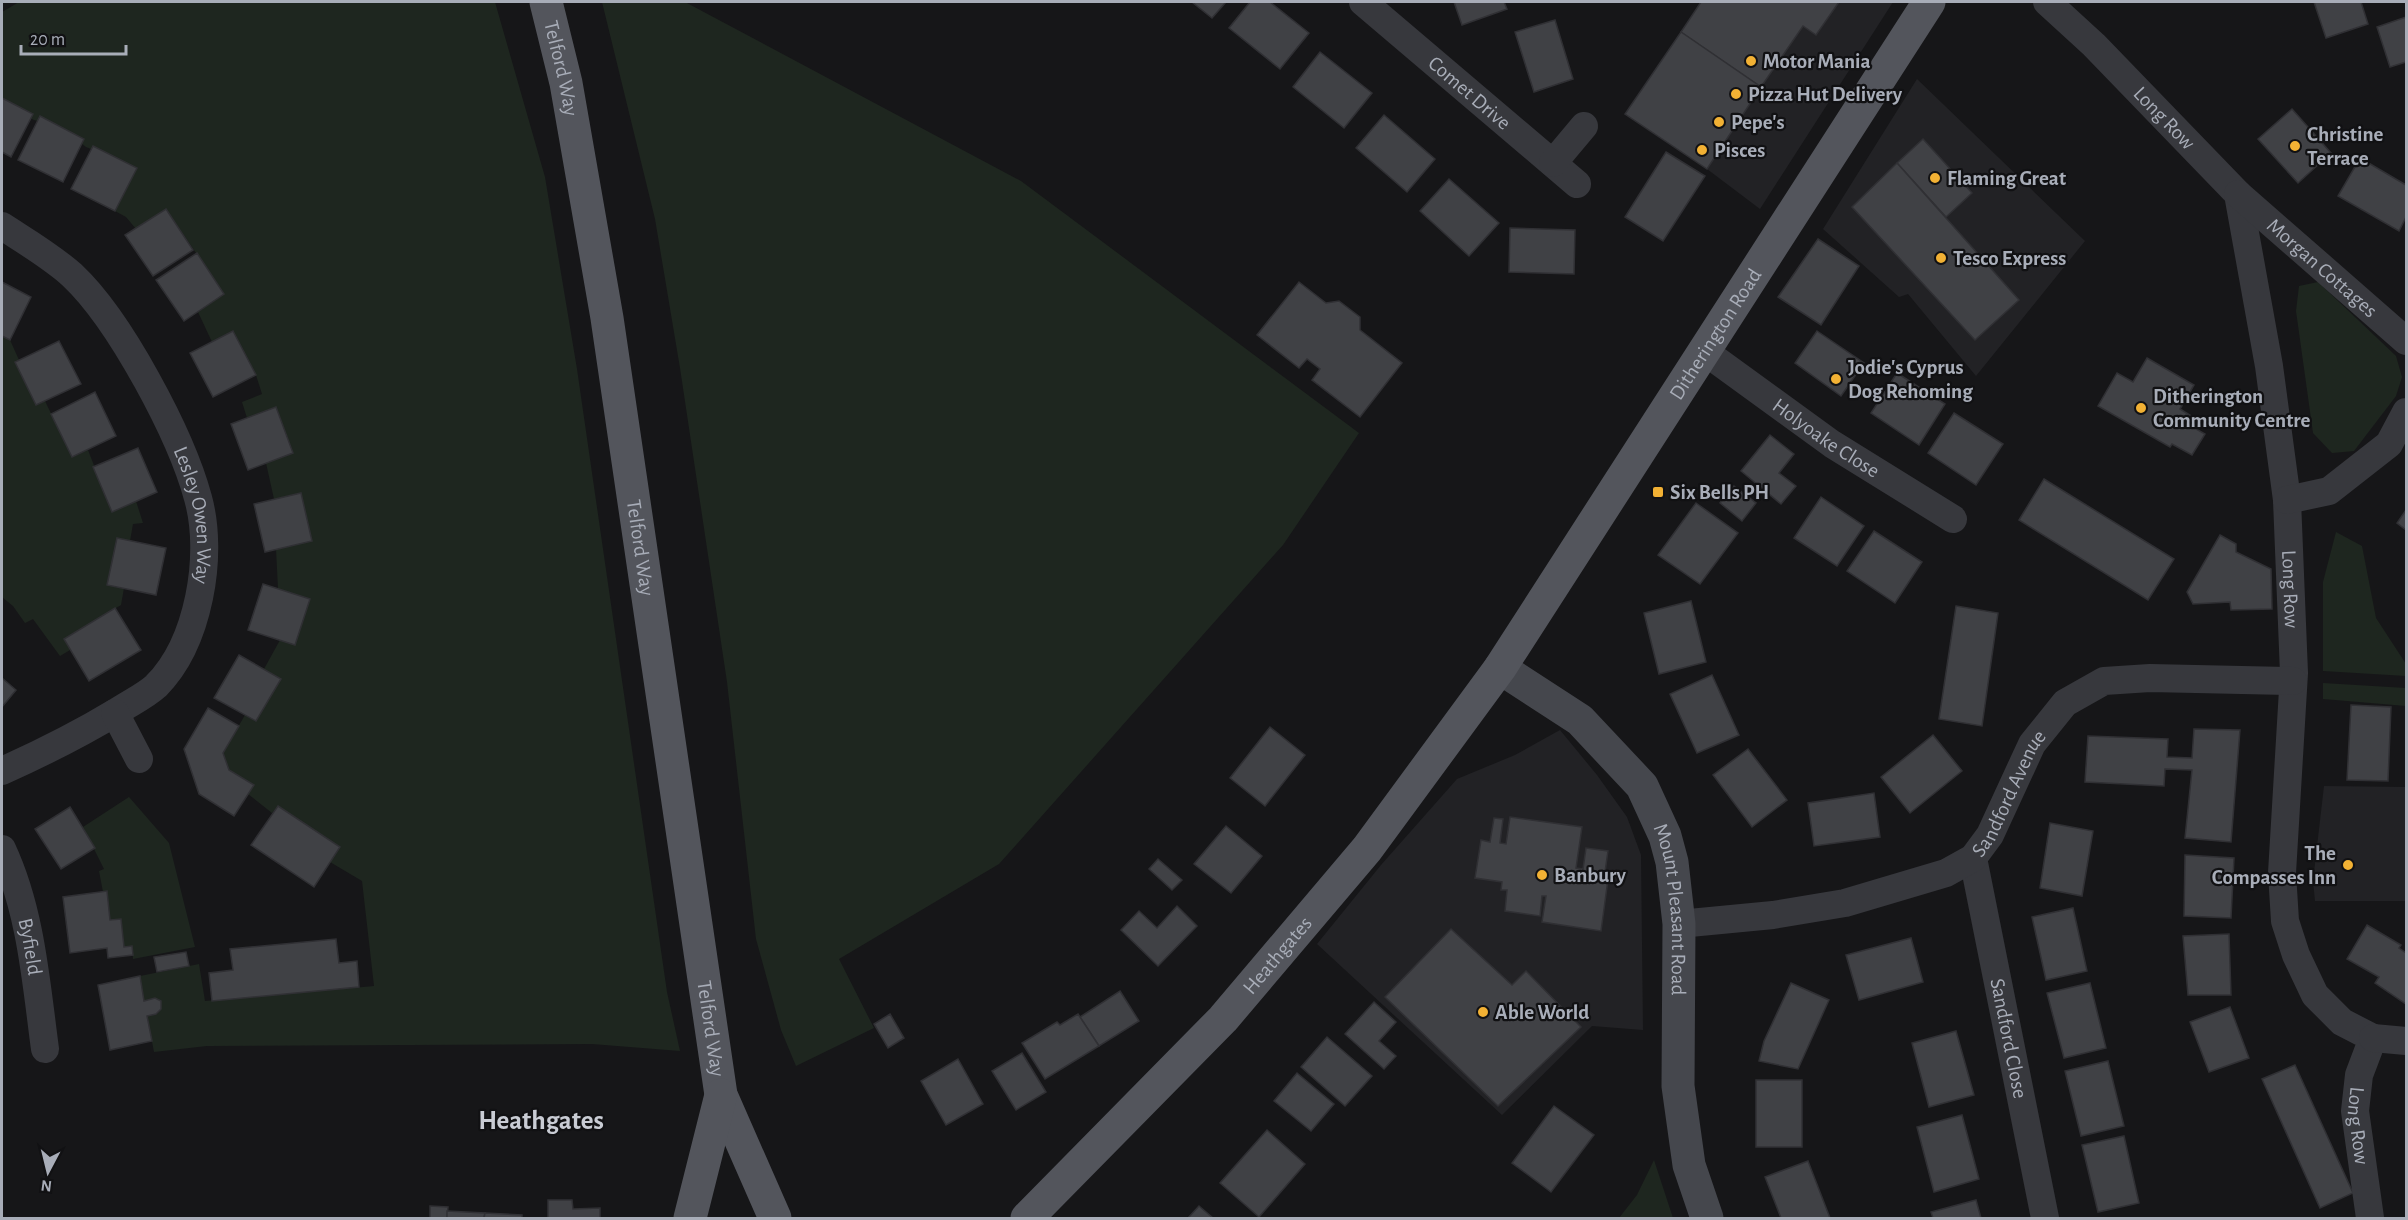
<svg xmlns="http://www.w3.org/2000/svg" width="2408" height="1220" font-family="'Alegreya Sans',sans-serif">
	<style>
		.built { fill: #222225 }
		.green { fill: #1e261f }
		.building { fill: #404145; stroke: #303034; stroke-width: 1.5 }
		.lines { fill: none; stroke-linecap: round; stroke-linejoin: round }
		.street { stroke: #37383d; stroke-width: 28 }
		.secondary { stroke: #45474d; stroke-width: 33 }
		.primary { stroke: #53555c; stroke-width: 33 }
		.poi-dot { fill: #f2b134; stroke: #111113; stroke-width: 2 }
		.labels { text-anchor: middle; stroke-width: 4.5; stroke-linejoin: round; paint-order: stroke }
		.poi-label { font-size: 21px; font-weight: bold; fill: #a8adb8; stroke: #111113; text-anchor: start }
		.street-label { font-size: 21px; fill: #a8adb8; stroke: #111113 }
		.district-label { font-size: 27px; font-weight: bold; fill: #c9ccd4; stroke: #111113 }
	</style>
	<rect width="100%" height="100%" fill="#161618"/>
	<g class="built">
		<path d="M1701,2H1893L1760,209L1707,169L1625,114Z"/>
		<path d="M1917,79L2085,241L1976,376L1908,294L1899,297L1823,229Z"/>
		<path d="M1560,730L1597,775L1627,817L1641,855L1643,1030L1592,1026L1502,1115L1317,944L1381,865L1457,779L1515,755Z"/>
		<path d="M2324,786L2406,787V901H2315L2313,881Z"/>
	</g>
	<g class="green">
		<path d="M19,2H495L545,177L577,369L667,992L680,1051L592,1044L207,1046L154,1052L147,1016L157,1014L161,1009V1001L155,998L144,1001L140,976L199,964L205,1001L374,986L362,881L330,862L340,847L278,806L272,813L248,794L253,785L229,770L223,753L245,715L256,721L281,679L264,669L280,640L309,599L278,589L276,549L312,541L301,493L274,499L266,463L293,452L276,407L247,418L242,402L262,394L256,375L212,342L198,312L224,294L166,209L136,229L126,217L115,211L137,168L86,147L82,144L84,139L62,128L34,120L30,118L32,114L2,98V12Z"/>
		<path d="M602,2H685L1021,181L1359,433L1283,545L999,864L839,959L874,1028L796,1066L781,1030L756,939L727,682L680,368L655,219Z"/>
		<path d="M2318,282L2396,356L2402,377L2396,396L2354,451L2332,453L2313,433L2296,311L2299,286Z"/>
		<path d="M2,336L10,340L19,360L15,362L36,405L45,401L72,457L88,450L112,512L136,501L143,523L133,524L130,541L117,538L108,585L124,588L121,605L64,639L70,650L60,656L33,619L25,623L13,606L2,597Z"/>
		<path d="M2336,532L2362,546L2376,618L2406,664V676L2323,671V582Z"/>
		<path d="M2323,683L2406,688V706L2323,699Z"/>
		<path d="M129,797L169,843L195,947L133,959L132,946L124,947L121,919L110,920L107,891L103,892L99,871L104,869L83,827Z"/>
		<path d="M1654,1160L1673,1218H1619L1637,1195Z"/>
	</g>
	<g class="building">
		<path d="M1192,2H1226L1212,18Z"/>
		<path d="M1250,2H1270L1309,33L1280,69L1229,28Z"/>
		<path d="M1454,2H1504L1507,9L1462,25Z"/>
		<path d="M1701,2H1839L1816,35L1803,26L1761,87L1681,32Z"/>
		<path d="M2314,2H2361L2368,24L2326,38Z"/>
		<path d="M2406,17V62L2390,67L2377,27Z"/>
		<path d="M1555,20L1573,79L1534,92L1515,32Z"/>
		<path d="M1681,32L1761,87L1707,169L1625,114Z"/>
		<path d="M1320,52L1372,93L1344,128L1293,87Z"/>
		<path d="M2,98L33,114L11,157L2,152Z"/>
		<path d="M2292,109L2331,153L2298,183L2258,139Z"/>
		<path d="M1384,115L1435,159L1407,192L1356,148Z"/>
		<path d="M40,116L84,139L63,182L18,160Z"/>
		<path d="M1923,139L1972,193L1946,217L1897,163Z"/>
		<path d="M93,146L137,168L115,211L71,189Z"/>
		<path d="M1666,152L1705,176L1663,241L1625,217Z"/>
		<path d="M2360,158L2406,185V217L2399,231L2338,196Z"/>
		<path d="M1897,163L2019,300L1975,340L1852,207Z"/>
		<path d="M1449,179L1499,223L1469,256L1420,211Z"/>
		<path d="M166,209L193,250L153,276L125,235Z"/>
		<path d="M1510,228L1575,230L1574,274L1509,272Z"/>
		<path d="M1818,239L1859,266L1821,325L1778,297Z"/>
		<path d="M197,253L224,294L184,321L156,280Z"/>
		<path d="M2,282L31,297L10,340L2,336Z"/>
		<path d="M1299,282L1326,303L1339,301L1360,317V330L1402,363L1360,417L1312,380L1320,369L1307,359L1299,368L1257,335Z"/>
		<path d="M233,331L256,375L213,397L190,353Z"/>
		<path d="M1817,331L1864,363L1841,396L1795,363Z"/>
		<path d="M59,341L81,384L36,405L15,362Z"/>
		<path d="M2147,358L2194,385L2180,409L2193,417L2189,425L2205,434L2192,455L2172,444L2170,447L2098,406L2117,373L2133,382Z"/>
		<path d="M1897,373L1945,404L1919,445L1871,413Z"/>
		<path d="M95,392L116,436L72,457L51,414Z"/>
		<path d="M276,407L293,453L248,470L231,424Z"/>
		<path d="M1954,413L2003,444L1976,485L1928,453Z"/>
		<path d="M1770,435L1794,454L1779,473L1796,486L1781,504L1741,471Z"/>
		<path d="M138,448L157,492L112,512L93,467Z"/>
		<path d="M2044,479L2174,559L2148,600L2019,520Z"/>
		<path d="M1734,486L1756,503L1742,521L1720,503Z"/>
		<path d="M301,493L312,541L265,552L254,504Z"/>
		<path d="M1821,497L1864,526L1837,566L1794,538Z"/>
		<path d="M1696,503L1738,533L1700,584L1658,555Z"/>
		<path d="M2406,510V530L2397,523Z"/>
		<path d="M1874,531L1922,562L1895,603L1847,571Z"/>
		<path d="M2220,535L2236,544V552L2271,569L2272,609L2231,610L2230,602L2193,604L2187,592Z"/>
		<path d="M117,538L166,548L156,595L107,585Z"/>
		<path d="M263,584L310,599L295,645L248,630Z"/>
		<path d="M1691,601L1706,662L1659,674L1644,613Z"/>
		<path d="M1956,606L1998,613L1982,726L1939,719Z"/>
		<path d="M115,608L141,650L89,681L64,639Z"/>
		<path d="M239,655L281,679L256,721L214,698Z"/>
		<path d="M1712,675L1739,735L1697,753L1670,694Z"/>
		<path d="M2,678L16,690L2,707Z"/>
		<path d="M2351,705L2391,707L2388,781L2347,780Z"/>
		<path d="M208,708L239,726L223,753L229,770L254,785L234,816L199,794L184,749Z"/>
		<path d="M1270,727L1305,755L1265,806L1230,778Z"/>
		<path d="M2194,729L2240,730L2231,842L2185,838L2192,770L2165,769L2164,786L2085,782L2088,736L2168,739L2167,757L2192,758Z"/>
		<path d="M1933,735L1962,771L1910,813L1881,777Z"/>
		<path d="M1748,749L1787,800L1752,827L1713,775Z"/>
		<path d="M1874,793L1880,837L1814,846L1808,803Z"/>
		<path d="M278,806L340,847L314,887L251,845Z"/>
		<path d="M70,807L95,848L61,869L35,829Z"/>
		<path d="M1510,817L1582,827L1576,868L1583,869L1586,848L1608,851L1605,872H1609L1601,931L1542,922L1546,896H1542L1540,916L1505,911L1507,890H1501L1502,882L1475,878L1481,840L1490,842L1494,818L1503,819L1500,843L1506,844Z"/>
		<path d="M2050,823L2093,831L2082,896L2040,888Z"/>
		<path d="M1226,826L1262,856L1231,893L1194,864Z"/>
		<path d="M2185,855L2234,858L2231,918L2184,916Z"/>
		<path d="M1158,859L1182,880L1172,890L1149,869Z"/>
		<path d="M107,891L110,920L121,919L124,947L132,946L133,955L108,958L107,948L70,953L63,897Z"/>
		<path d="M1177,906L1197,926L1158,966L1121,930L1139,911L1157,928Z"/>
		<path d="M2073,908L2087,971L2046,980L2032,917Z"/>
		<path d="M2367,925L2401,945L2399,948L2406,953V1004L2375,983L2379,977L2347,959Z"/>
		<path d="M1451,929L1512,985L1526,971L1581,1027L1498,1106L1385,997Z"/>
		<path d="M2229,934L2231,995H2188L2183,936Z"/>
		<path d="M1911,938L1923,982L1859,1000L1846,955Z"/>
		<path d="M336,939L339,963L357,961L359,987L212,1001L209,973L233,970L230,949Z"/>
		<path d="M186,952L189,966L157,972L154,957Z"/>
		<path d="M140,976L144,1001L155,998L161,1001V1009L156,1014L147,1016L152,1041L110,1050L98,985Z"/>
		<path d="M1791,983L1829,1000L1798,1069L1759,1061L1764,1041Z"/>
		<path d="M2090,983L2106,1048L2064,1058L2047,993Z"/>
		<path d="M1120,991L1139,1021L1099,1046L1080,1017Z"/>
		<path d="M1374,1002L1396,1022L1379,1041L1396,1056L1384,1069L1345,1034Z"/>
		<path d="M2230,1007L2249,1058L2209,1072L2190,1022Z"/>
		<path d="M890,1014L904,1038L888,1048L874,1024Z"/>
		<path d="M1078,1014L1099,1046L1045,1079L1022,1043L1057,1022L1060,1025Z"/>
		<path d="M1956,1031L1974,1095L1929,1107L1912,1043Z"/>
		<path d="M1327,1037L1372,1076L1345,1106L1301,1067Z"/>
		<path d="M1022,1053L1046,1092L1016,1110L992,1071Z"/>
		<path d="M958,1059L983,1104L946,1125L921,1081Z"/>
		<path d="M2108,1061L2124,1126L2081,1136L2065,1071Z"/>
		<path d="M2295,1065L2353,1193L2320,1208L2262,1079Z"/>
		<path d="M1297,1073L1334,1104L1311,1131L1274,1101Z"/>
		<rect x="1756" y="1080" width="46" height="67"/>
		<path d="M1554,1106L1594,1135L1551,1192L1512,1163Z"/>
		<path d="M1962,1115L1979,1179L1934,1192L1917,1127Z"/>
		<path d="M1267,1130L1305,1164L1259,1217L1220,1183Z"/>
		<path d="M2124,1136L2139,1203L2098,1212L2082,1145Z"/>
		<path d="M1808,1161L1830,1218H1781L1765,1177Z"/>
		<path d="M548,1200H572L573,1209L600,1208V1218H548Z"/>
		<path d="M1976,1200L1981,1218H1933L1931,1212Z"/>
		<path d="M430,1206L448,1207L447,1218H430Z"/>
		<path d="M1199,1206L1213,1218H1188Z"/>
		<path d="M447,1211L485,1213L484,1218H447Z"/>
		<path d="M485,1213L522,1215V1218H484Z"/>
	</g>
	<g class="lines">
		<g class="street">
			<path id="s1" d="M1363,2L1577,184"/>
			<path id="s2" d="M2047,2L2094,45L2238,194L2269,366L2287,500L2294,673L2282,873L2285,921L2296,955L2315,995L2342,1022L2373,1038L2359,1075L2355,1111L2370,1218"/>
			<path d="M1553,163L1584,126"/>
			<path id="s3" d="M2238,194L2406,341"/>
			<path id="s4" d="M2,226C25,241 51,256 72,275C120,320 181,435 198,498C214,555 199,643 156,686C145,696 130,703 118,711C80,734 42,753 2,771"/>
			<path id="s5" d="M1704,351L1832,444L1953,519"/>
			<path d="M2287,500L2329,491L2389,444L2406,412"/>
			<path d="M115,713L139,759"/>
			<path id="s6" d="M2,849C31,911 36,982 45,1049"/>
			<path id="s7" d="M1973,858L2045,1218"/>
			<path id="s8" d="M1679,924L1773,915L1845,903L1946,873L1973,858L1990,835L2032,744L2065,703L2104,681L2150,678L2293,681"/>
			<path d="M2373,1038L2406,1041"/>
		</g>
		<path class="secondary" id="s9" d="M1500,668L1580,720L1642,786L1665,836L1672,862L1679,924L1678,1086L1689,1165L1707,1218"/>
		<g class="primary">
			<path id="s10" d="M546,2L566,83L607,318L721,1095L775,1218"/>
			<path d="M690,1218L721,1095"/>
			<path id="s11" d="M1027,1218L1223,1019L1367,849L1500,668L1929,2"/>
		</g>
	</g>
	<g class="poi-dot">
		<circle cx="1751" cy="61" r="6"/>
		<circle cx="1736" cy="94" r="6"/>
		<circle cx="1719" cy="122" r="6"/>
		<circle cx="2295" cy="146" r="6"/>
		<circle cx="1702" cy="150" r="6"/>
		<circle cx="1935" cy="178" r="6"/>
		<circle cx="1941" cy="258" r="6"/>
		<circle cx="1836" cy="379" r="6"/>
		<circle cx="2141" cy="408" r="6"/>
		<rect x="1652" y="486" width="12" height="12" rx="3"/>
		<circle cx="2348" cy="865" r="6"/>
		<circle cx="1542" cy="875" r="6"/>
		<circle cx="1483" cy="1012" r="6"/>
	</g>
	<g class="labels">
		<g class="poi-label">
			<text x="1763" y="68">Motor Mania</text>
			<text x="1748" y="101">Pizza Hut Delivery</text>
			<text x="1731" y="129">Pepe's</text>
			<text x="2307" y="141">Christine<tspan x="2307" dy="24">Terrace</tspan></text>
			<text x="1714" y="157">Pisces</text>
			<text x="1947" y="185">Flaming Great</text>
			<text x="1953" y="265">Tesco Express</text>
			<text x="1848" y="374">Jodie's Cyprus<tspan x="1848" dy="24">Dog Rehoming</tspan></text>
			<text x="2153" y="403">Ditherington<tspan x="2153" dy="24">Community Centre</tspan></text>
			<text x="1670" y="499">Six Bells PH</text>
			<text x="2336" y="860" text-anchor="end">The<tspan x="2336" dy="24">Compasses Inn</tspan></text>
			<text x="1554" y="882">Banbury</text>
			<text x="1495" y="1019">Able World</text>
		</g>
		<g class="street-label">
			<text dy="7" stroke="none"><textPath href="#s10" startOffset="68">Telford Way</textPath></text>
			<text dy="7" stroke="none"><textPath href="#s1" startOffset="140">Comet Drive</textPath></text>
			<text dy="7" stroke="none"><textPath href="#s2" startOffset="165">Long Row</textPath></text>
			<text dy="7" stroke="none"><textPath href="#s3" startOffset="112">Morgan Cottages</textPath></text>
			<text dy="7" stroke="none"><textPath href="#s11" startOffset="1124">Ditherington Road</textPath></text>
			<text dy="7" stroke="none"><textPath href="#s5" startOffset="150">Holyoake Close</textPath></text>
			<text dy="7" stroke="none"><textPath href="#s4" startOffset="360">Lesley Owen Way</textPath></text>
			<text dy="7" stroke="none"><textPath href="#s10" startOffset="554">Telford Way</textPath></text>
			<text dy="7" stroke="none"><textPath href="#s2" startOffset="670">Long Row</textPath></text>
			<text dy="7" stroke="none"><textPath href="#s8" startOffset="378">Sandford Avenue</textPath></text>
			<text dy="7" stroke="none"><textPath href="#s9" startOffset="315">Mount Pleasant Road</textPath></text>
			<text dy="7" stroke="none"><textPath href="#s6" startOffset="102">Byfield</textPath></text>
			<text dy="7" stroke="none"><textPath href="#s11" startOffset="363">Heathgates</textPath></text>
			<text dy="7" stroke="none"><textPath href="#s10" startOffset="1040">Telford Way</textPath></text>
			<text dy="7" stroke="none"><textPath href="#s7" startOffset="184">Sandford Close</textPath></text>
			<text dy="7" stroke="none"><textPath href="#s2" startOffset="1246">Long Row</textPath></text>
		</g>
		<g class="district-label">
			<text x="541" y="1129">Heathgates</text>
		</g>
	</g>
	<rect width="2408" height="1220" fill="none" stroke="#a8adb8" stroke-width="6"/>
	<g transform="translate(48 1172) rotate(187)" stroke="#111113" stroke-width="4.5" paint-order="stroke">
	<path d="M0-4.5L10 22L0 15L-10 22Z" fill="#a8adb8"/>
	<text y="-9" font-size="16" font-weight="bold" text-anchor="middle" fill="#a8adb8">N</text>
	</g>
	<path d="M21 45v9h105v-9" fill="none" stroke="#a8adb8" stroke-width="3"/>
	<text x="30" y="45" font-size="18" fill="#a8adb8" stroke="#111113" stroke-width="4.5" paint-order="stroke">20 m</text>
</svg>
